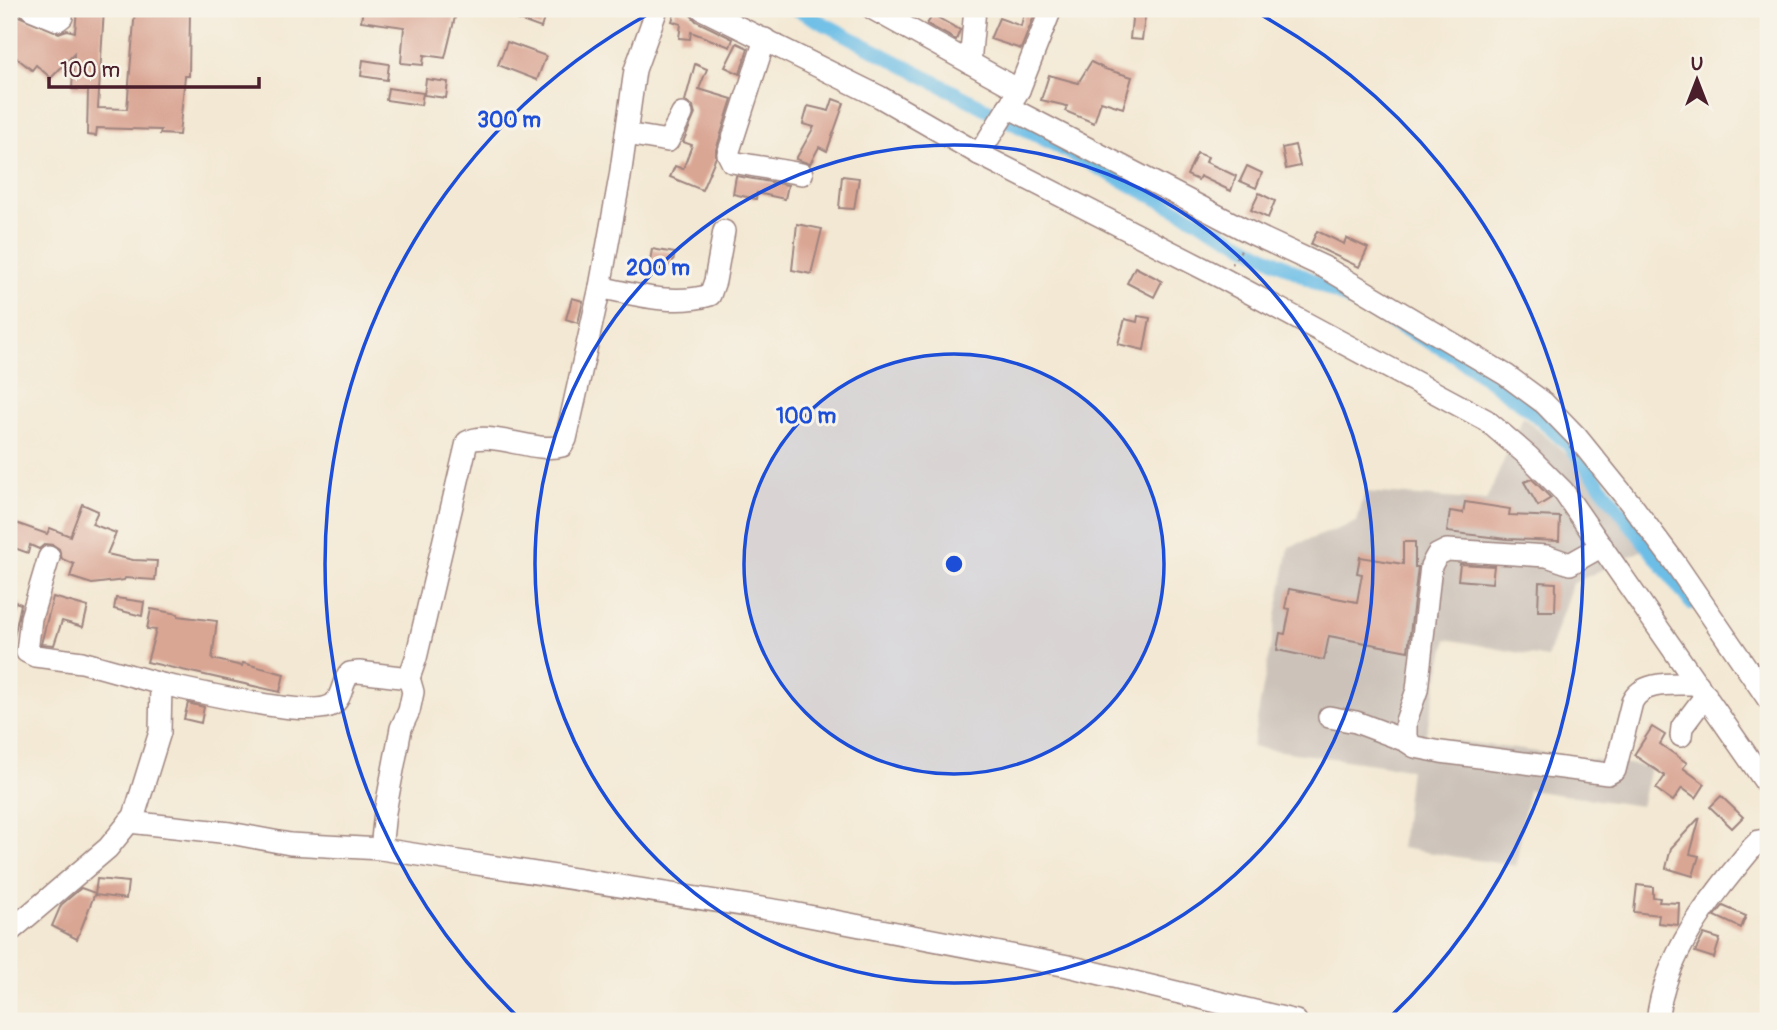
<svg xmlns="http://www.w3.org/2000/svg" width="1777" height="1030" font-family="Pangolin,sans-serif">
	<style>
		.industrial { fill: #ccc2b9 }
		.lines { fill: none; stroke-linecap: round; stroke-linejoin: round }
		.canal { stroke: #6cbee7; stroke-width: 14 }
		.building { fill: #daa694 }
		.minor-casing { stroke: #9e847f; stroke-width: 24 }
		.path { stroke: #9e847f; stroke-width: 2.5; stroke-dasharray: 2 5; stroke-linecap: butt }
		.minor { stroke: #fff; stroke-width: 21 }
		.ring { fill: none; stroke: #1d4ed8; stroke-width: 3.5 }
		.centre { fill: #1d4ed8; stroke: #f7f3e8; stroke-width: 3.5 }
		.ring-label { font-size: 21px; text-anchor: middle; font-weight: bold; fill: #1d4ed8; stroke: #f7f3e8; stroke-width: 6; stroke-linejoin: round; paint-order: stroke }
	</style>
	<rect width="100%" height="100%" fill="#f7f3e8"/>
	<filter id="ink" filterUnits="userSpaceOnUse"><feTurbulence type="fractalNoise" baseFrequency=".0143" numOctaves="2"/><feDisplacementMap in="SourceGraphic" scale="14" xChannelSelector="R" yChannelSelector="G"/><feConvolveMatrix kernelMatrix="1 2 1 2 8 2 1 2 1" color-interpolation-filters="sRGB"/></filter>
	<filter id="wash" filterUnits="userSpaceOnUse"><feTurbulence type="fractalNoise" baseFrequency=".00686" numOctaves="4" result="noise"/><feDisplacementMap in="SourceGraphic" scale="28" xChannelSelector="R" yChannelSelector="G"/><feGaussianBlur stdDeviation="1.57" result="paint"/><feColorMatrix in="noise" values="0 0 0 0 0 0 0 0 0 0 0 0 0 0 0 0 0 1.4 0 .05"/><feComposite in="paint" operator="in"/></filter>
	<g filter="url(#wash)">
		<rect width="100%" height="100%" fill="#f3e8d3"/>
		<path class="industrial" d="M1523,417L1600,482L1649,547L1572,584L1547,658L1447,639L1425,737L1650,767L1641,806L1528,790L1516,866L1401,848L1410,769L1252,747L1289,547L1357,522L1365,492L1486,501Z"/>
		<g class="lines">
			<path class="canal" d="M796,9L1454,355L1526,407L1571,447L1691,603"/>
		</g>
		<g id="blocks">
			<g class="building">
				<path d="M77,9H104L98,108L127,109L135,9H190L189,76H185L179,135L160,134L161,130L97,128L96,136L87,135L88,90L72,89L74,54L51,78L36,65L32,70L9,52V12L59,33L67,30L75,32Z"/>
				<path d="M363,9L403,11L404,9H457L445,58L424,55L423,65L401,63L404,27L361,21Z"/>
				<path d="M495,9H547L541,28L494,11Z"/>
				<path d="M676,9L690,14L696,21L733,39L730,47L691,32L690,39L679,38L681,24L672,21Z"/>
				<path d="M1025,9L1036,11L1021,49L990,39L999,18L1021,26Z"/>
				<path d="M1133,9H1146L1142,40L1130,39Z"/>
				<path d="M933,15L960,30L956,40L927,24Z"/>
				<path d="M507,42L546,56L537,80L498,65Z"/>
				<path d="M737,43L748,48L740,74L725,67Z"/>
				<path d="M363,60L389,64L387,80L361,76Z"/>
				<path d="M1091,62L1105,69L1132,77L1123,108L1101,101L1094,123L1065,111L1067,106L1041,100L1049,75L1078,83Z"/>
				<path d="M695,64L707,69L699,89L732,99L716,150V157L702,190L670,177L675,166L683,169L692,145L683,142L695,114L693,106L685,101Z"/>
				<path d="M426,79L448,82L446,98L424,95Z"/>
				<path d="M388,88L423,93L421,105L386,100Z"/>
				<path d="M833,99L844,103L827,151L819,147L810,164L796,159L814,127L803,124L808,106L829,111Z"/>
				<path d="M1295,145L1300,166L1286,169L1282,148Z"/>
				<path d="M1197,153L1208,157L1206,162L1236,176L1231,191L1200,176L1198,180L1187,175Z"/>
				<path d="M1247,166L1262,173L1256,188L1240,181Z"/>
				<path d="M736,176L788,185L785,199L757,193L756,199L733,194Z"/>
				<path d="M842,176L859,178L854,209L839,208Z"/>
				<path d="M1259,193L1275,201L1268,218L1251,210Z"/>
				<path d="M797,224L822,229L811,274L792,270Z"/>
				<path d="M1317,231L1344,244L1346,238L1368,248L1359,267L1311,244Z"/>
				<path d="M652,249L675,253L672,266L650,262Z"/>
				<path d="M1135,267L1162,281L1154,297L1127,283Z"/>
				<path d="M572,298L583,301L578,323L566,319Z"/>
				<path d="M1138,316L1150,318L1144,350L1118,344L1125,319L1137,322Z"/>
				<path d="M1532,479L1551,498L1538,506L1524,482Z"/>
				<path d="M1465,502L1510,509L1509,515L1560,517L1559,541L1507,539L1447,532L1450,511L1463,513Z"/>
				<path d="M82,504L98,511L92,524L116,533L107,554L133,560L157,561L155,580L125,578L124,580L92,584L70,577L74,564L62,559L59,549L53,545L45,544L39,549L30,545L28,553L9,546V533L13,522L47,534L50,528L70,536Z"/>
				<path d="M1403,542H1415V567H1418L1408,651L1329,636L1324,660L1277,650L1280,633L1285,634L1290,609L1285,608L1289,589L1357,602L1362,574L1357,573L1360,557L1403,564Z"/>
				<path d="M1460,564L1494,566L1492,583L1458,580Z"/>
				<path d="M1539,582L1556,583L1555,611H1538Z"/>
				<path d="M53,597L88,607L83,627L62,621L54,645L41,644Z"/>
				<path d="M116,598L144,602L142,616L114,609Z"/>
				<path d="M15,602L21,604L11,651L9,650V622Z"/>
				<path d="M151,609L178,614V616L217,621L212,659L242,666L243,663L284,674L280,692L147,662L156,630L147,629Z"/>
				<path d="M188,703L204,707L201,723L184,719Z"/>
				<path d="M1652,727L1665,735L1660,744L1687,763L1683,768L1705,784L1696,798L1682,788L1673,801L1656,789L1665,776L1634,755Z"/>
				<path d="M1721,796L1743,817L1732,828L1710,807Z"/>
				<path d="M1700,817L1690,854L1699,856L1693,876L1666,868L1671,848Z"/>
				<path d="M97,879L128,882L126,899L95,895Z"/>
				<path d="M1637,885L1653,887V897L1660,898L1659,902L1679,903L1678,925L1658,923L1659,915L1634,912Z"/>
				<path d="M81,888L95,893L77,939L52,926L61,905Z"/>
				<path d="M1723,906L1746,916L1741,928L1715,916Z"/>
				<path d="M1704,934L1720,939L1714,958L1695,952Z"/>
			</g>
		</g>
	</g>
	<g filter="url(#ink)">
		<use href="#blocks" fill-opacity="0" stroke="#9e847f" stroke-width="2"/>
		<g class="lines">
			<defs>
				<g id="minor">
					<path d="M31,9L58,20L62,17L63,9"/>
					<path d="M702,9L880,97L979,154L1222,278L1486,420L1528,456L1563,491L1768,786"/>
					<path d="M873,9L1019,90"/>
					<path d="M765,39L728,154L732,162L802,174"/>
					<path d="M970,63L975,9"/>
					<path d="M1008,107L1251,233L1324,267L1506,375L1544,403L1576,436L1631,504L1675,563L1768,699"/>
					<path d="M626,134L668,141L682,114"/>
					<path d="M979,154L1019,90L1051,9"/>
					<path d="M600,287L620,177L635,70L657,9"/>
					<path d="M409,678L413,692L409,711L401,728L385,812L381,849L793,913L1068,966L1296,1021"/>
					<path d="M161,684C191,690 309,719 332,705C343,698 341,682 350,673L359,672L409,678L416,658L467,442C488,429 536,454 562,446L566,439L600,287C636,295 675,306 710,295L715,281L724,231"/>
					<path d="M1329,717L1356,722L1406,741V721L1417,690L1431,566L1437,555L1447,550L1547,556L1570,564L1602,546"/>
					<path d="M1681,736L1682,727L1706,695"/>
					<path d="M1406,741L1415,747L1441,752L1608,774L1615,770L1632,702C1643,679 1676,685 1698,684"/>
					<path d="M129,822L230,833L290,844L381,849"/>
					<path d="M9,932L108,848L134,816L160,732L161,684L82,662L35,656L27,652L31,618L49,557"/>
					<path d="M1657,1021C1665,953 1710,899 1752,848L1759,841L1768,840"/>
				</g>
			</defs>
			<use href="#minor" class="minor-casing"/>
			<path class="path" d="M1232,264L1242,249"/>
			<use href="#minor" class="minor"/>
		</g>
	</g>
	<circle cx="954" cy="564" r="210" fill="#1d4ed8" fill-opacity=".12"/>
	<g class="ring">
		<circle cx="954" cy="564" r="210"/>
		<circle cx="954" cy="564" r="419"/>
		<path d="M521 1020A629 629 0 0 1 654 11M1254 11A629 629 0 0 1 1387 1020"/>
	</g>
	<circle cx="954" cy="564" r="10" class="centre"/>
	<g class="ring-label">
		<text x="509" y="127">300 m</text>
		<text x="658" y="275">200 m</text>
		<text x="806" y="423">100 m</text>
	</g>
	<rect width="1777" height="1030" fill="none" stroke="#f7f3e8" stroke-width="35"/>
	<g transform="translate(1697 80)" stroke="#f7f3e8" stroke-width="5" paint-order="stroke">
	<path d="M0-5L12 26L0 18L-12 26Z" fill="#4a1f2b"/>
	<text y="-10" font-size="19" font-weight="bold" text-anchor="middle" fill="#4a1f2b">U</text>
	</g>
	<path d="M49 77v10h210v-10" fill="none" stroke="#4a1f2b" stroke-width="3.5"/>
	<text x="60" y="77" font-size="21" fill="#4a1f2b" stroke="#f7f3e8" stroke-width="5" paint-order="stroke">100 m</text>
</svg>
